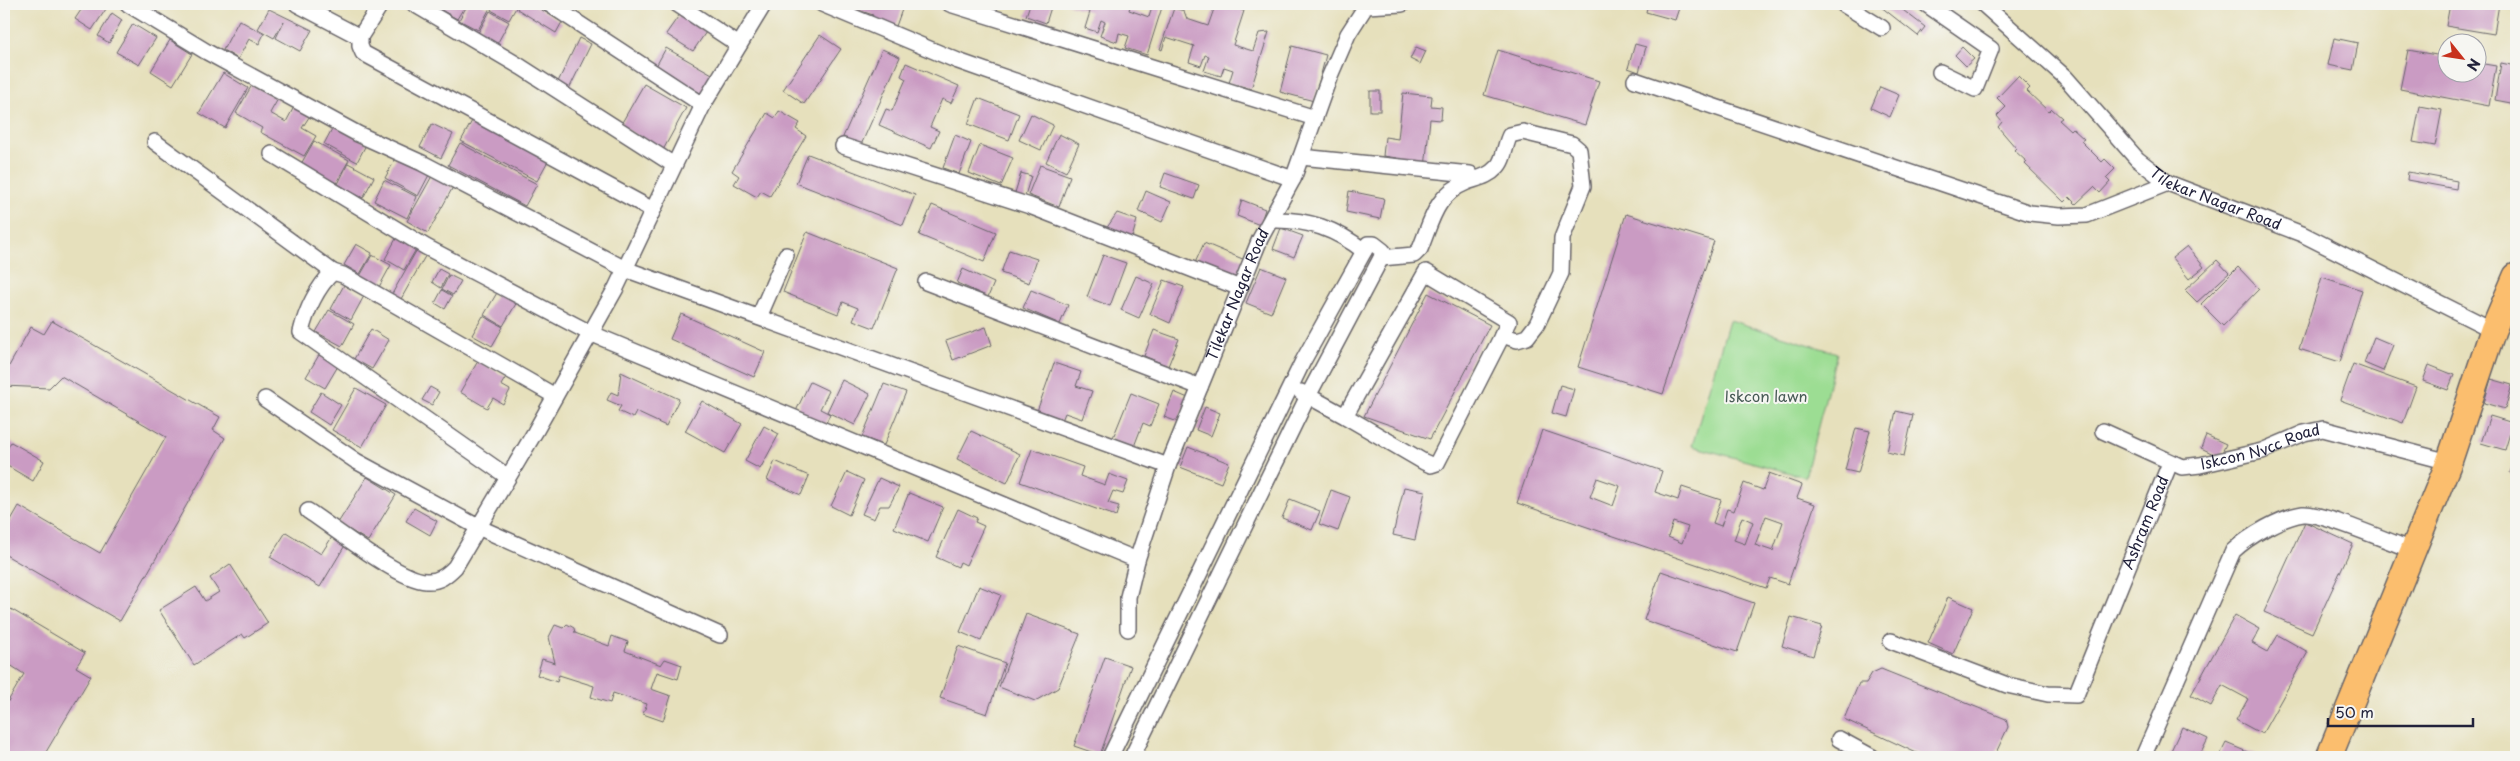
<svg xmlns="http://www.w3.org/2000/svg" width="2520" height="761" font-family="'Playpen Sans',sans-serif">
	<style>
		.green { fill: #9cdd93; stroke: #5f8067 }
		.building { fill: #ca9bc3; fill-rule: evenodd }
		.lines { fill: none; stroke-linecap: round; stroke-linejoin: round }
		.minor-casing { stroke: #676468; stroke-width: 18 }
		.trunk-casing { stroke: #676468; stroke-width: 28 }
		.minor { stroke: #fff; stroke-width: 15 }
		.trunk { stroke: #fbbe6e; stroke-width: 25 }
		.labels { text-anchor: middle; stroke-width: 4; stroke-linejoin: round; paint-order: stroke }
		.street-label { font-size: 15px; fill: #22223b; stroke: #f6f6f2 }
		.park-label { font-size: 15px; fill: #475a55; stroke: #f6f6f2 }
	</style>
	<rect width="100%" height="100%" fill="#f6f6f2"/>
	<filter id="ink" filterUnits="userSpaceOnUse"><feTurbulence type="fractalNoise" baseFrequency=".02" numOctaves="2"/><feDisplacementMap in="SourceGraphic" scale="10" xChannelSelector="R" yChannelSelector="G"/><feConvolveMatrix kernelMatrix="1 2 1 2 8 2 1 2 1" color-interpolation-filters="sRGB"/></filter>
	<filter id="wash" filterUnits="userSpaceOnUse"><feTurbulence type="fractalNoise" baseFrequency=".0096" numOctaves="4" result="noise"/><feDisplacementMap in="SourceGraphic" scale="20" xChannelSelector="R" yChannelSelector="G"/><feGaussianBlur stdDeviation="1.12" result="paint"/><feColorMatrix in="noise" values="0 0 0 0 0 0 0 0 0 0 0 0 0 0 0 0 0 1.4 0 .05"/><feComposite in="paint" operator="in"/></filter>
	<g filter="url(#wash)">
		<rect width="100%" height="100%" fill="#e6e0bc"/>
		<path class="green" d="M1729,320L1837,353L1805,477L1692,446Z"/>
		<g id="blocks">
			<g class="building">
				<path d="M85,4H104L108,6L92,30L75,19Z"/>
				<path d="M440,4H466L457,19L438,8Z"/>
				<path d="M468,4H481L490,8L478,30L459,20Z"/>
				<path d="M494,4H518L509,20L491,10Z"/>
				<path d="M520,4H532L562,22L556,33L517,9Z"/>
				<path d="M857,4H904L895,29L871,20L873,15L855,9Z"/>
				<path d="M1030,4H1052L1046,23L1026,16Z"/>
				<path d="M1067,4H1131L1129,10L1149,17L1153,4H1163L1147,55L1125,48L1129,36L1119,33L1117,42L1100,36L1105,22L1101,20L1097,32L1085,28L1090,12Z"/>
				<path d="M1208,4H1223L1244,11L1233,45L1253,51L1259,33L1269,32L1251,89L1229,83L1233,70L1224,67L1221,76L1204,71L1209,56L1205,55L1201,66L1189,62L1194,46L1166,37L1162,50L1160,49L1174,8L1184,11L1187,19L1208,26L1215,6Z"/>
				<path d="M1648,4L1680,5L1675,20L1646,12Z"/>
				<path d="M1882,4H1895L1925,27L1918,36L1880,6Z"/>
				<path d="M2450,4H2499L2494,34L2446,26Z"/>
				<path d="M269,9L312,30L300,51L276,38L284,21L274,38L258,29Z"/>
				<path d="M490,11L509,22L497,44L478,33Z"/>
				<path d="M112,13L122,20L109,43L98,36Z"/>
				<path d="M680,14L706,32L693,51L666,34Z"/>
				<path d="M239,20L264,34L259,44L249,39L238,59L223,50Z"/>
				<path d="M133,24L156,38L139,65L116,52Z"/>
				<path d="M820,35L841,49L804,104L783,90Z"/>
				<path d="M579,38L591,44L569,89L557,84Z"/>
				<path d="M2334,38L2358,43L2353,70L2328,65Z"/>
				<path d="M170,40L192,54L173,85L151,71Z"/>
				<path d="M1635,44L1646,47L1639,72L1628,68Z"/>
				<path d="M1292,46L1326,55L1314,101L1280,92Z"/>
				<path d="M1416,47L1426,51L1420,64L1410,59Z"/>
				<path d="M1962,47L1974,59L1966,66L1955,55Z"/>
				<path d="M666,48L714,75L704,95L655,68Z"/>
				<path d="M882,49L900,57L861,145L843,137Z"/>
				<path d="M1498,50L1599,81L1585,125L1484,95Z"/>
				<path d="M2408,50L2448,57V72H2478V63L2496,66L2489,106L2400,89Z"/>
				<path d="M906,63L959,86L951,103L942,99L930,127L939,131L931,148L879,125L886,109L892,111L906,79L901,76Z"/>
				<path d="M2501,63L2516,66V104L2495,100Z"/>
				<path d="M223,73L248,88L225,128L199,113Z"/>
				<path d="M2018,76L2030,88L2027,91L2049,112L2052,109L2062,118L2059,120L2070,130L2072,128L2084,139L2081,141L2102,162L2105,159L2115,169L2106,178L2110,182L2100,193L2094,187L2076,204L2069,197L2064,202L2025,164L2027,162L2014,150L2016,148L1998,127L2002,122L1997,116L2006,107L1997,98Z"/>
				<path d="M644,84L686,108L663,150L620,126Z"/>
				<path d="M252,85L278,99L270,113L286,122L295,105L311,114L302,128L316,136L304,156L260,132L262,128L236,113Z"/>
				<path d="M1880,87L1899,95L1890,117L1871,108Z"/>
				<rect x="1370" y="91" width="10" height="20"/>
				<path d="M1403,93L1432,96L1431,106L1442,107L1441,120L1430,119L1425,168L1396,165L1397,158L1383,156L1385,137L1398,139Z"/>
				<path d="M978,98L1019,114L1009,140L968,124Z"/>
				<path d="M2420,106L2442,110L2435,146L2413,142Z"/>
				<path d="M779,111L800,123L796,129L806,136L770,196L761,191L757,197L734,184L739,176L732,171L767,113L775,118Z"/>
				<path d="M1031,114L1053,125L1041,150L1019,140Z"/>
				<path d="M473,119L549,159L537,181L461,141Z"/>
				<path d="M432,124L453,134L441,158L420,147Z"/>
				<path d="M334,125L367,143L357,162L324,144Z"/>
				<path d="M1059,134L1079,144L1066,172L1046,162Z"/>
				<path d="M955,135L971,142L959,174L943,168Z"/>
				<path d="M314,141L349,160L336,183L301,164Z"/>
				<path d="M460,143L537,184L525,206L448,165Z"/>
				<path d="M980,145L1013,158L1001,186L969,173Z"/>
				<path d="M808,154L915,195L903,225L796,183Z"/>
				<path d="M397,156L430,173L418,196L385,178Z"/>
				<path d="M348,163L374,177L363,198L338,184Z"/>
				<path d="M1040,165L1070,176L1059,207L1028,195Z"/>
				<path d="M2408,172L2457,181L2456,189L2407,180Z"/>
				<path d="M1021,173L1031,176L1024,199L1014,196Z"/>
				<path d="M1165,173L1199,185L1194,199L1160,187Z"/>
				<path d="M432,176L453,187L428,233L407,221Z"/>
				<path d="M384,180L417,197L407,218L374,201Z"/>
				<path d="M1146,191L1171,202L1162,222L1138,211Z"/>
				<path d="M1349,191L1384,198L1380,219L1346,212Z"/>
				<path d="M1242,200L1265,209L1260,225L1237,216Z"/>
				<path d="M932,205L996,232L984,262L919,235Z"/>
				<path d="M1117,213L1137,220L1132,238L1106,229Z"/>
				<path d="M1626,214L1714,241L1663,394L1578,367Z"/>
				<path d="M1281,228L1303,236L1294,257L1273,249Z"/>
				<path d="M807,232L898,268L874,328L853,320L858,308L843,302L838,314L783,292Z"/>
				<path d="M398,235L418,246L404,270L385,259Z"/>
				<path d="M1204,243L1245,260L1238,280L1195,263Z"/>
				<path d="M356,244L372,253L360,274L344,265Z"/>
				<path d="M419,246L428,251L401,299L392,294Z"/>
				<path d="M2187,246L2204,267L2189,279L2172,258Z"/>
				<path d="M1009,250L1037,259L1029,283L1001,273Z"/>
				<path d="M372,255L391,265L379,287L360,276Z"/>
				<path d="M1103,255L1126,263L1110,306L1087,297Z"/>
				<path d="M2217,260L2229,273L2197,302L2185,290Z"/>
				<path d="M1261,267L1286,277L1271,313L1246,303Z"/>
				<path d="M2238,267L2259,289L2223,326L2201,304Z"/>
				<path d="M439,269L448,274L441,288L432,282Z"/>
				<path d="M963,269L994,283L988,297L957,283Z"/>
				<path d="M449,275L461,281L453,295L442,289Z"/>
				<path d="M1136,276L1154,284L1139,318L1121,310Z"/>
				<path d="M2322,277L2362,290L2340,362L2299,349Z"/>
				<path d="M1164,280L1184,287L1170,323L1150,314Z"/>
				<path d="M344,285L364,296L351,320L331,309Z"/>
				<path d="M442,290L452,296L445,309L435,303Z"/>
				<path d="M1031,290L1068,305L1060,324L1023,308Z"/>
				<path d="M498,291L517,302L503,326L484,315Z"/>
				<path d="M1428,293L1490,325L1430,439L1364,416Z"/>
				<path d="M329,310L354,324L342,346L316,332Z"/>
				<path d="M681,314L765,352L754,377L670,339Z"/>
				<path d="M483,316L503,327L492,346L472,335Z"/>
				<path d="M52,321L220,417L213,430L225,438L120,621L4,554V532L19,506L100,553L166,437L61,376L49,388L4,386V375L31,327L44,334Z"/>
				<path d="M986,327L992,345L953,360L946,341Z"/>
				<path d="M371,329L389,340L372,369L354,359Z"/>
				<path d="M1154,330L1179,339L1168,366L1144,356Z"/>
				<path d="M2374,337L2393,345L2383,371L2364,363Z"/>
				<path d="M319,355L338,366L325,388L306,377Z"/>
				<path d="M478,361L506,377L501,385L510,390L503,404L493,398L487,408L460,392Z"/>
				<path d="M1054,363L1081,372L1076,386L1092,391L1082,419L1065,413L1061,423L1036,414Z"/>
				<path d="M2353,364L2416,387L2403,423L2340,400Z"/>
				<path d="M2429,365L2454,375L2448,390L2423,381Z"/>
				<path d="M621,372L679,399L666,426L636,412L633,418L618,411L621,406L607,400L611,392L618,395Z"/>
				<path d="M2491,379L2512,385L2505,409L2484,403Z"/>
				<path d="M842,380L870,394L855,425L827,412Z"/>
				<path d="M810,382L829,391L820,409L830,414L825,425L796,411Z"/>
				<path d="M884,384L906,392L884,445L862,437Z"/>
				<path d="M1560,385L1574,389L1566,417L1552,413Z"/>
				<path d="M430,387L439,392L432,405L422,400Z"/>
				<path d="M356,388L386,405L362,447L332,430Z"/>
				<path d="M321,392L341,405L329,425L309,412Z"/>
				<path d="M1174,392L1188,398L1178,422L1164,417Z"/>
				<path d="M1131,393L1159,404L1150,426L1143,423L1133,449L1112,440Z"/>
				<path d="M702,401L742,424L725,453L685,431Z"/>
				<path d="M1205,407L1220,413L1211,436L1196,430Z"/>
				<path d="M1896,411L1913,415L1904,456L1887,452Z"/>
				<path d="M2490,416L2513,423L2505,450L2481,443Z"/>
				<path d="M764,426L779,434L760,469L745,461Z"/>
				<path d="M1856,428L1870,431L1858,473L1845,470Z"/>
				<path d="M1542,430L1662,471L1655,492L1678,500L1682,487L1721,500L1713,523L1721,526L1727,509L1734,511L1744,483L1763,490L1769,473L1802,485L1797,498L1815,504L1788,584L1770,578L1766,588L1517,503ZM1597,478L1620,486L1613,506L1590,497ZM1766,516L1783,522L1773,551L1755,545ZM1742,517L1753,522L1745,544L1734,540ZM1673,522L1688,527L1682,543L1668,537Z"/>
				<path d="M971,431L1020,454L1007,483L957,459Z"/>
				<path d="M2206,435L2226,444L2220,457L2201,448Z"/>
				<path d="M11,442L44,461L33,481L4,464V454Z"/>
				<path d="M1188,447L1229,463L1221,483L1180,467Z"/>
				<path d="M1032,449L1083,467L1080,476L1105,485L1109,474L1128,481L1123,494L1113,491L1108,503L1119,506L1116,516L1020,482Z"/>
				<path d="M2516,455V475L2510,473Z"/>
				<path d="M775,461L809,476L801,495L767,480Z"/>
				<path d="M847,472L864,480L849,515L831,506Z"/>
				<path d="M367,477L396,495L368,541L338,523Z"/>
				<path d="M879,478L899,487L889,506H880L874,519L862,514Z"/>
				<path d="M1404,487L1425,491L1415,540L1393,535Z"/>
				<path d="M1331,490L1350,497L1338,531L1319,524Z"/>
				<path d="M909,493L943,507L928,542L894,528Z"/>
				<path d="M1290,499L1320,511L1312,530L1282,518Z"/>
				<path d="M414,508L437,521L430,535L406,521Z"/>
				<path d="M958,509L977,518L975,522L984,526L966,565L960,562L958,567L936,557Z"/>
				<path d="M2305,522L2353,544L2312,633L2264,612Z"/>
				<path d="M286,532L321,554L334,534L347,542L320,587L270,557Z"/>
				<path d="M230,564L268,623L245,638L242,634L194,665L159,610L196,587L205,601L219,592L210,578Z"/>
				<path d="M1661,571L1754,603L1737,652L1644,620Z"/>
				<path d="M979,586L1001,595L981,641L960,632Z"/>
				<path d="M1948,597L1973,608L1953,654L1928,643Z"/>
				<path d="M4,605L85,653L76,667L91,676L43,757H4V708L24,674L4,661Z"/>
				<path d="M1026,614L1080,634L1058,688L1035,701L999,687Z"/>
				<path d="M2235,615L2260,629L2252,643L2268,652L2278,635L2308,652L2262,734L2236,720L2248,699L2222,685L2211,706L2191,695Z"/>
				<path d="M1791,617L1822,626L1813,656L1782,646Z"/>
				<path d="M567,624L574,628L575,633L609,646L612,636L628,642L625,651L661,665L665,659L682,665L678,679L657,672L651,689L671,696L663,721L643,714L647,704L613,693L610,703L591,697L594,686L559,675L557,682L537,675L542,659L555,663L549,637L555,625L563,628Z"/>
				<path d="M958,646L1005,663L987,714L940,698Z"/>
				<path d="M1105,657L1131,666L1100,755L1074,746Z"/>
				<path d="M1881,669L2006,719L2008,727L1994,757H1925L1844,719L1859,683H1866L1872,673Z"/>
				<path d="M2182,727L2208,739L2201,753L2210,757H2168Z"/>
				<path d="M2226,743L2259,757H2219Z"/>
			</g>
		</g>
	</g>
	<g filter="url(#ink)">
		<use href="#blocks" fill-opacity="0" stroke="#676468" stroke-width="1"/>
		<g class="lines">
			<defs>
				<g id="minor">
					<path d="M128,4L207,52L358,134L422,163L625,269L1168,466"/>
					<path d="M297,4L360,37L381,4"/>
					<path d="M414,4L521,67L674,165"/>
					<path d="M549,4L703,105"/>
					<path d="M677,4L739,45"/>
					<path d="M822,4L958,61L1293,179"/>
					<path d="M950,4L1315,118"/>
					<path d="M1843,4L1882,28"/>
					<path d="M1926,4L1991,49L1975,89L1940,72"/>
					<path id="s1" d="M1983,4L2065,77L2137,159L2168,183L2302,234L2493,330"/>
					<path d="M360,37V46L363,53L653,210"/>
					<path d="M1635,80L2030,213L2059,216L2087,215L2168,183"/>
					<path d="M155,142L333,272"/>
					<path d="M843,146L1030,206L1240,288"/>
					<path d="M272,154L426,247L590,333L1137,560"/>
					<path d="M1301,157L1470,174"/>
					<path d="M1272,220C1308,219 1336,229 1364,251"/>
					<path d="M1381,258L1414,255L1420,249C1432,220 1435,195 1467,182C1478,178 1488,177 1497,167C1504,161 1505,144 1510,135L1523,132L1572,144L1579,150L1583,186L1562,238L1561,273L1537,324L1527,337L1517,340L1502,335"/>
					<path d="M926,282L1200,387"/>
					<path d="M759,317L786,255"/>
					<path d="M1301,392L1345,416L1426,272L1509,322L1437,463L1431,465L1424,462L1345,416"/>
					<path d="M265,399L356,461L478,527L720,635"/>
					<path id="s2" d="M2103,431L2182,467L2200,465L2262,451L2304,433L2323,429L2449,462"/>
					<path d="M508,477L301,332C306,311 317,287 333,272L343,275L555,396"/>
					<path d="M308,511C333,527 399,580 426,581C439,582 447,575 455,567L535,432L616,288L703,105L764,4"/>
					<path id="s3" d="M1128,629V597L1137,560L1168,466L1260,239L1293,179L1329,78L1348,34L1366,6L1402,4"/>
					<path id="s4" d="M1891,641L2007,685L2048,694L2076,695L2170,463"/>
					<path d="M1839,739L1872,757"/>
					<path d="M1110,757L1303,361L1368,244H1374L1383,251L1381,258L1308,396L1132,757"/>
					<path d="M2143,757L2233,551C2249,536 2281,517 2303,514C2322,512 2391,543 2413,550"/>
				</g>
				<path id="trunk" d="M2329,757L2449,462L2493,330L2516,276"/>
			</defs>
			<use href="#minor" class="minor-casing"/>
			<use href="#trunk" class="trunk-casing"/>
			<use href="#minor" class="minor"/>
			<use href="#trunk" class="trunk"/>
		</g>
	</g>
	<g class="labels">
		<g class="street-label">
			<text dy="5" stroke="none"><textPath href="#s1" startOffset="308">Tilekar Nagar Road</textPath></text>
			<text dy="5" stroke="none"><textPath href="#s3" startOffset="354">Tilekar Nagar Road</textPath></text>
			<text dy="5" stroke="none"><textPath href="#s2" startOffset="168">Iskcon Nvcc Road</textPath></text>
			<text dy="5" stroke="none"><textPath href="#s4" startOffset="380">Ashram Road</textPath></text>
		</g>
		<g class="park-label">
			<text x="1766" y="402">Iskcon lawn</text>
		</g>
	</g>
	<rect width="2520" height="761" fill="none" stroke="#f6f6f2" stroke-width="20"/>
	<g transform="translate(2462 58) rotate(120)"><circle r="24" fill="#f6f6f2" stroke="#a1a1a9"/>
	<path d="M0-4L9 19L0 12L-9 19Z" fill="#c8321e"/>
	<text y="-8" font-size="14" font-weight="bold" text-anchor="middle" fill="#22223b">N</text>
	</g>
	<path d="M2328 718v8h145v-8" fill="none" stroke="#22223b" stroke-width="2.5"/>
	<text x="2335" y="718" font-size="15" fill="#22223b" stroke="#f6f6f2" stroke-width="4" paint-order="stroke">50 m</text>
</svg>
